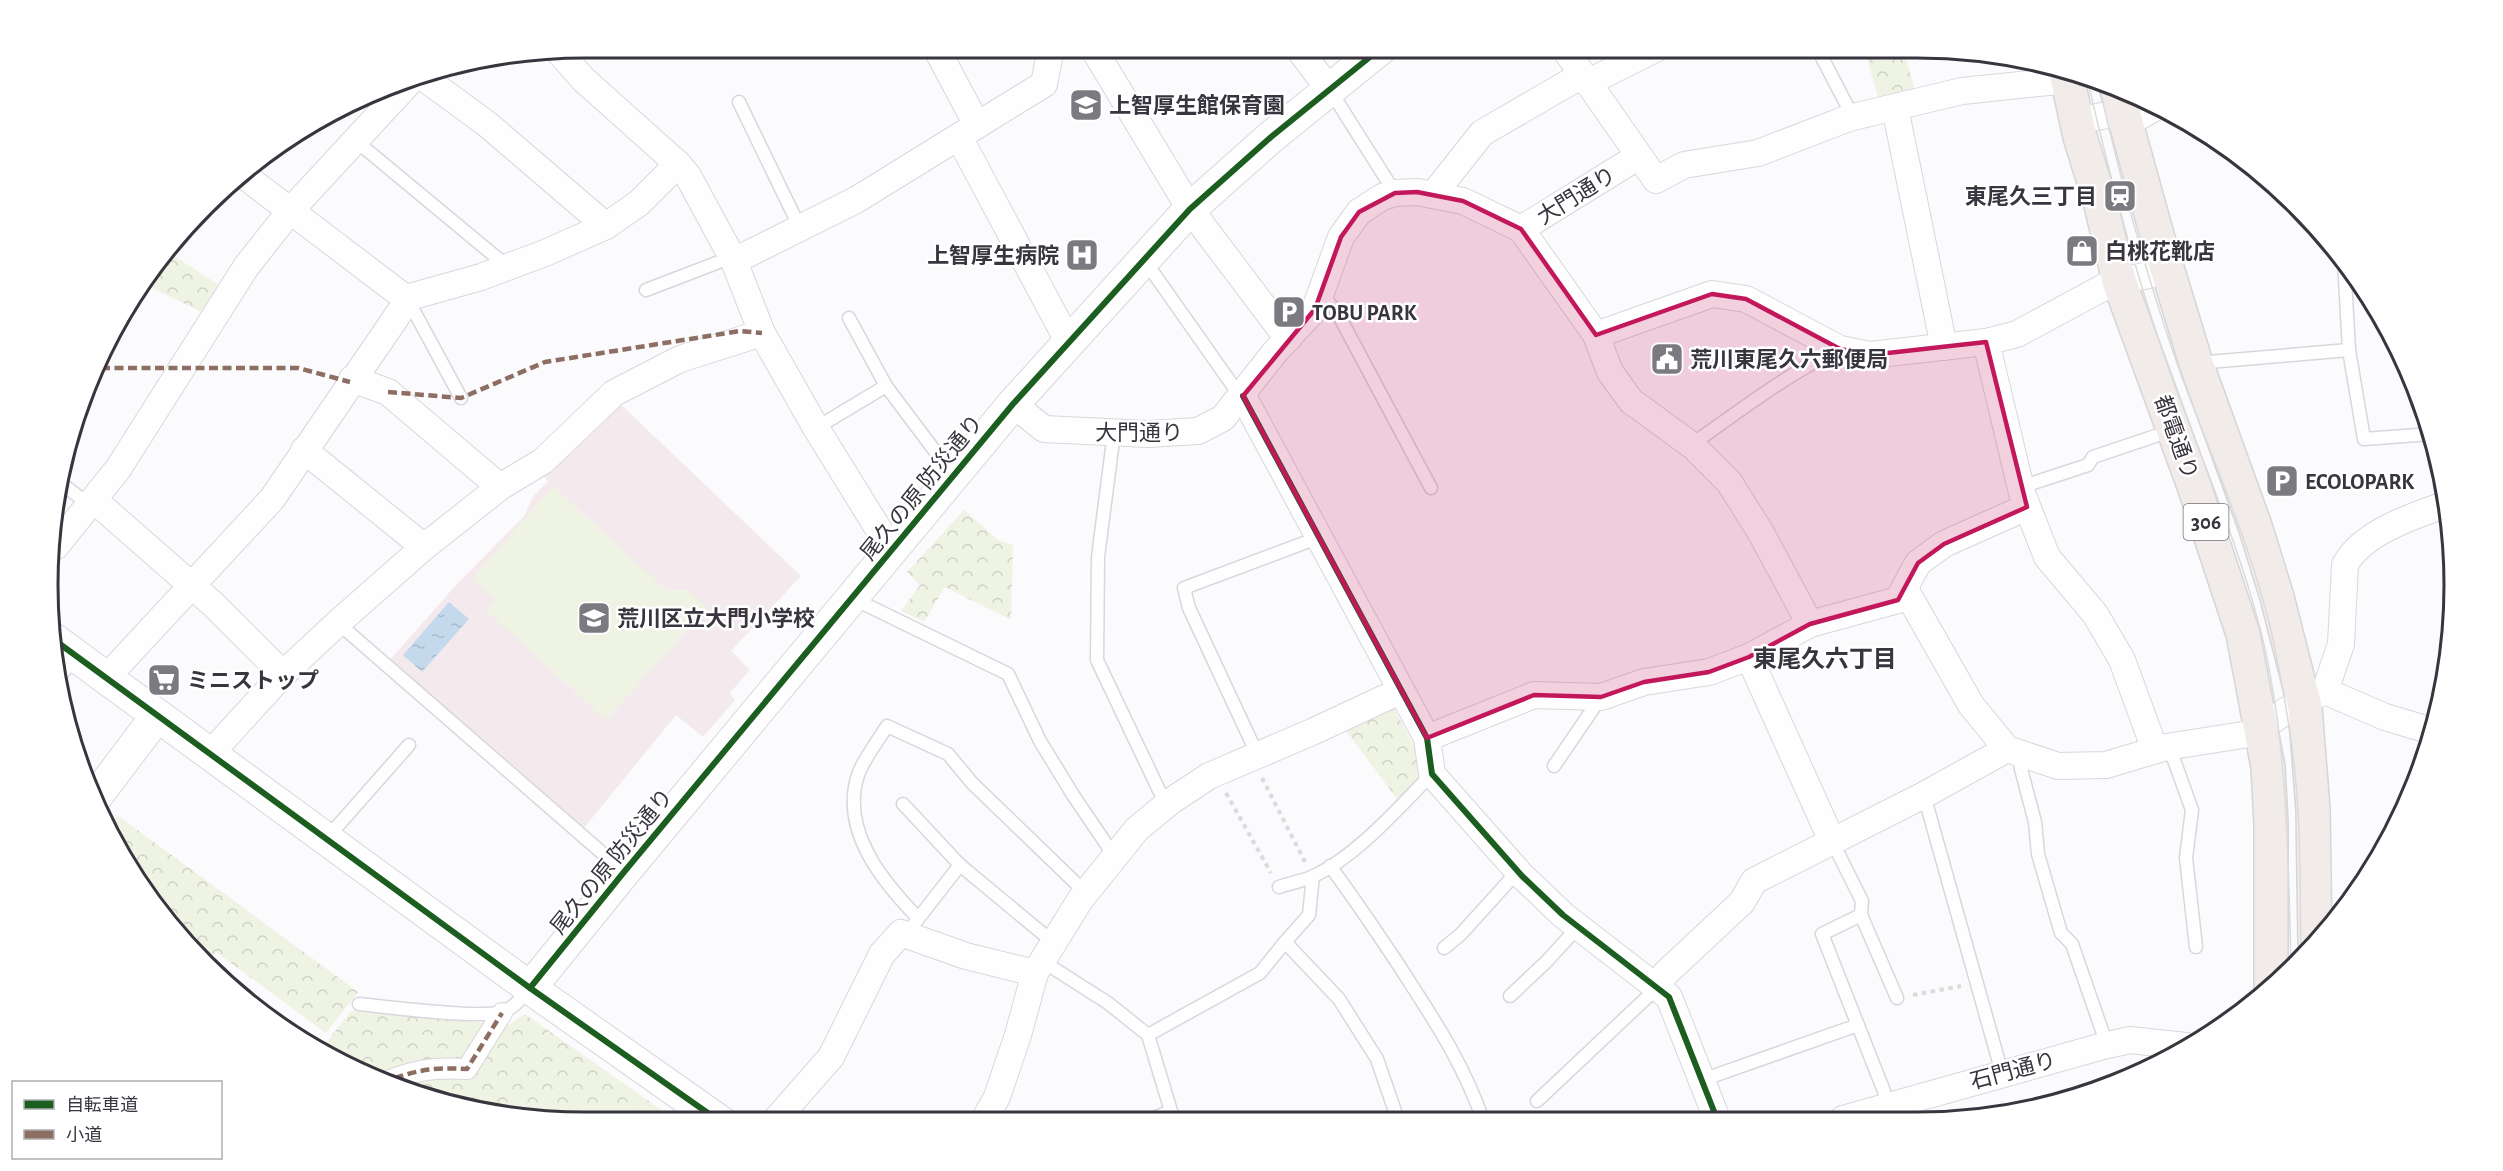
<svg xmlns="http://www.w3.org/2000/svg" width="2503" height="1171" font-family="'Alegreya Sans','Noto Sans JP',sans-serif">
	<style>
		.education { fill: #f4eaed }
		.green { fill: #eff3e4 }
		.park { fill: url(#park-crowns) }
		.water { fill: url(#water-ripples) }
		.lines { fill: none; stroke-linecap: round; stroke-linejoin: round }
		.service-casing { stroke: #d8d7dd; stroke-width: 15 }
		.pedestrian-casing { stroke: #d8d7dd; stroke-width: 22 }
		.minor-casing { stroke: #d8d7dd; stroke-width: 28 }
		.tertiary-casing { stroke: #d8d7dd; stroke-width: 34 }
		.primary-casing { stroke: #d6d5d8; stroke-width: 36 }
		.path { stroke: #dbdbdc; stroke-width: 4; stroke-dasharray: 4.5 4.5; stroke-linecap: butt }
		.service { stroke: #fefeff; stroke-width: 12 }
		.pedestrian { stroke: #fefeff; stroke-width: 20 }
		.minor { stroke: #fefeff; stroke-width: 26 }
		.tertiary { stroke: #fefeff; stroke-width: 32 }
		.primary { stroke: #f1ebe9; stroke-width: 33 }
		.tram { stroke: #dbdbdc; stroke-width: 1.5 }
		.quiet { stroke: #8d6e63; stroke-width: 4.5; stroke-dasharray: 9 4.5; stroke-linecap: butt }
		.cycleway-casing { stroke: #fff; stroke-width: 10 }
		.cycleway { stroke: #1b5e20; stroke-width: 6 }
		.marked { fill: #c2185b; fill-opacity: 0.2; stroke: #c2185b; stroke-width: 4.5; stroke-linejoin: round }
		.labels { text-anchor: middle; stroke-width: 5; stroke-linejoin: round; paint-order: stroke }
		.shield { fill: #fff; stroke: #747278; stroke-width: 1.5 }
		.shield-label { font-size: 21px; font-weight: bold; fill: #38353e }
		.poi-label { font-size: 22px; font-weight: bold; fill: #38353e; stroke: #fff; text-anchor: start }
		.street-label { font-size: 22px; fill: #38353e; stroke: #fff }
		.neighbourhood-label { font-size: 24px; font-weight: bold; fill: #38353e; stroke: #fff }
		.rim { fill: none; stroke: #38353e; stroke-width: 3 }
	</style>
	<defs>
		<pattern id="park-crowns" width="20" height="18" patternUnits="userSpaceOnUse" patternTransform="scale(1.5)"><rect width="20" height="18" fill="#eff3e4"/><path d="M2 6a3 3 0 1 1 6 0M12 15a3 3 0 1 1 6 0" fill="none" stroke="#ced1c5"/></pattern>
		<pattern id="water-ripples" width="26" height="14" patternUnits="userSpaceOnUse" patternTransform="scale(1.5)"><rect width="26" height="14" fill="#c4d9eb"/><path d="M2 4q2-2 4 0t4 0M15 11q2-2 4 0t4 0" fill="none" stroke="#a9bbcb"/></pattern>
	</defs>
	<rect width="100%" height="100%" fill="#fbfafd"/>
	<path class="education" d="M615,399L801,576L731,651L750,670L730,693L735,700L703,737L676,715L584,828L389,661L456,585L524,516L533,497L548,481L541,473Z"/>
	<path class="green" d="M553,486L666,590H688L707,608L606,720L487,611L496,601L472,579Z"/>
	<g class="park">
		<path d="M1864,48H1903L1916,93L1880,104Z"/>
		<path d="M171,254L225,289L208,315L146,285Z"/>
		<path d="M964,510L998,540L1013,545L1011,620L945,587L924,622L901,611L920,585L907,572Z"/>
		<path d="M1392,704L1417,752L1418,780L1398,800L1344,728Z"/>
		<path d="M117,815L358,992L326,1033L216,952L208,962L120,854L108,829Z"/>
		<path d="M351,1011L509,1025L525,1014L680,1123H585L481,1113L380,1082L323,1047Z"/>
	</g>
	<path class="water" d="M449,602L469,619L422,672L403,655Z"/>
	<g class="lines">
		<defs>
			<g id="service">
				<path d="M702,48H703"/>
				<path d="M1817,48L1853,117"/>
				<path d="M1330,90L1395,193"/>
				<path d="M739,102L800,228"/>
				<path d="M356,141L508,267"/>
				<path d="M1145,261L1233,386L1243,396"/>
				<path d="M2344,261L2349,350L2364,439L2431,434"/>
				<path d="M646,290L732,257"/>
				<path d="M1321,293L1338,314L1431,488"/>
				<path d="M408,300L461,398"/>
				<path d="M849,318L886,386"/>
				<path d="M2197,363L2349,350"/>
				<path d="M816,428L886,386L953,475"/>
				<path d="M1114,433L1098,557L1097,660L1166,805"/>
				<path d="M1691,445C1739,411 1786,375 1839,349"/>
				<path d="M58,481L90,505"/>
				<path d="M2021,487L2088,465L2093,457L2173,430"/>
				<path d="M852,598L1008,674L1040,741L1073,795L1115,857"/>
				<path d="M338,623L624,872"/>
				<path d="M58,679L75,657"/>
				<path d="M2166,747L2174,760L2192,810L2186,858L2196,947"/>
				<path d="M2019,753L2021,769L2035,822L2038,854L2061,933L2072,944L2107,1045"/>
				<path d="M1258,756L1189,608L1184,588L1320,537"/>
				<path d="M1554,766L1601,697"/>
				<path d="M1924,795L2002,1073"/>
				<path d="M903,804L960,865"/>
				<path d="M327,838L409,745"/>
				<path d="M1832,841L1862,901L1861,915L1897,998"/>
				<path d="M1330,866C1354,898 1376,931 1398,964C1432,1017 1462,1060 1483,1120"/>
				<path d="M1279,887C1290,883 1303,881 1314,876C1358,855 1398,808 1432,774"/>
				<path d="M1861,915L1822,934L1889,1104"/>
				<path d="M918,918C882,881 840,830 858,775C864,758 878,741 887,726L948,754L972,783L1086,893"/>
				<path d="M914,924L960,865L1054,943"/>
				<path d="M1285,942L1309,915L1313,876"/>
				<path d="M1444,948L1461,934L1518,871"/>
				<path d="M1042,961L1108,1003L1148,1035L1174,1121"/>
				<path d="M1510,996L1546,962L1579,926"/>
				<path d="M359,1004C386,1007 485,1020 505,1011C515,1007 522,997 529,989"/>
				<path d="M1148,1035L1260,973L1285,942L1339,999L1377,1059L1398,1120"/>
				<path d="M1702,1080L1858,1025"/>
				<path d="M1537,1101L1658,987"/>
				<path d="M1147,1121L1171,1111"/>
			</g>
			<path id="pedestrian" d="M382,1083C415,1070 432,1067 467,1069L502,1013"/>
			<g id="minor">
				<path d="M936,48L977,125"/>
				<path d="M1093,48L1190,209L1288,339"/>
				<path d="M1298,48L1329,89"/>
				<path d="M1564,48L1656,180L1684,165L1758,153L1849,118L1962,91L2068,80"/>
				<path d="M559,52L584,80L678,164L688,176L734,261L762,333L816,428L892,551"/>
				<path d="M420,75L487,124L606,226"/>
				<path d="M1587,83L1657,48"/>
				<path d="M1895,108L1944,347"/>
				<path d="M2076,121L2123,112"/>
				<path d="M2126,124L2156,107"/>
				<path d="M959,137L1068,341"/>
				<path d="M242,174L408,300"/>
				<path d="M1433,195L1482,133L1582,75"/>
				<path d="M1521,229L1639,156"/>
				<path d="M734,261L856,200L1044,84L1051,48"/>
				<path d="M1596,335L1712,294L1746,299L1840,349L1870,355L1986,342L2017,334L2106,286L2119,281L2169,271"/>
				<path d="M1986,342L2022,493L2047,557L2095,614L2122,660L2155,750"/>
				<path d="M352,379L388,392L500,487"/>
				<path d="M1243,396L1427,738L1432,774L1522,876L1563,915L1669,997L1717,1119"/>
				<path d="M1013,404L1044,429L1148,434L1198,431L1223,418L1275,352L1315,309L1341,237L1359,212L1382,197L1395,193L1417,192L1463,201L1521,229L1596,335L1610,372L1631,401L1694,447L1729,482L1761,533L1810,624"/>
				<path d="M304,450L424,547"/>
				<path d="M94,500L215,606L283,674"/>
				<path d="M56,546L118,469L246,267L290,211L415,76"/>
				<path d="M1905,589L1971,705L2007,749"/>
				<path d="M1749,657L1832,841"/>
				<path d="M106,678L272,499L410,297L481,277L545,253L606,226L639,203L678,164"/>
				<path d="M2325,691L2385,717L2432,731"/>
				<path d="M2262,728L2287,710L2325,691L2341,644L2345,565C2361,533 2415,515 2447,504"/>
				<path d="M1427,738L1534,695L1601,697L1644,682L1709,672L1749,657L1810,624L1898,600L1918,563L1944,544L2027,507"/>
				<path d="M210,754L283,674L341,620L424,547L500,487L543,461L614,393L680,359L762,333"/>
				<path d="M1658,987L1665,974L1742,902L1754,881L1924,795L2007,749L2058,766L2106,765L2166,747L2262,732"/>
				<path d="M1843,1119L2103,1046L2130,1040L2186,1046"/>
				<path d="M774,1122L831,1057L882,954L901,933L966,956L1035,973"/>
				<path d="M983,1122L997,1097L1018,1035L1035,973L1080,900L1137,829L1171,801L1209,776L1312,732L1400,691"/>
			</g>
			<g id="tertiary">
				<path d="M53,639L530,988L722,1123"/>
				<path d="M95,798L157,716"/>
				<path d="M530,988L624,872L1013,404L1190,209L1271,137L1381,48"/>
			</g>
			<g id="primary">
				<path d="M2066,72L2080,137L2100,201L2119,281L2194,486L2243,634L2268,767L2271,824V986"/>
				<path d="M2116,87L2157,235L2196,363L2255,526L2277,597L2305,707L2313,809L2315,941"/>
			</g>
		</defs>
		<use href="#service" class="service-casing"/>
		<use href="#pedestrian" class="pedestrian-casing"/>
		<use href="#minor" class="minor-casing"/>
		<use href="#tertiary" class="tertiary-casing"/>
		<use href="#primary" class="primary-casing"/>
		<g class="path">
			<path d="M1262,778L1305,862"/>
			<path d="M1226,793L1271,873"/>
			<path d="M1913,995L1961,986"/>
		</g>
		<use href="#service" class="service"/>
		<use href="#pedestrian" class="pedestrian"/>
		<use href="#minor" class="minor"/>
		<use href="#tertiary" class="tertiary"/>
		<use href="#primary" class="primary"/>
		<g class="tram">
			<path d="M2087,78C2110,178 2136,278 2171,375C2202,461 2240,547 2262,636C2288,745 2288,855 2291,966"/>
			<path d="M2098,81C2120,179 2146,275 2179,369C2211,457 2251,544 2272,635C2284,693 2295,752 2298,811C2301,859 2300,908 2301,956"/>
		</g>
		<g class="quiet">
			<path d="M101,368H298L350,382"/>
			<path d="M388,392L461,398L545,362L740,331L762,333"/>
			<path d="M382,1083C415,1070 432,1067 467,1069L502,1013"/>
		</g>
		<defs>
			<g id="cycleway">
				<path d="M1243,396L1427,738L1432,774L1522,876L1563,915L1669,997L1717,1119"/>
				<path d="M53,639L530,988L722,1123"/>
				<path d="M530,988L624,872L1013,404L1190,209L1271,137L1381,48"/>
			</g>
		</defs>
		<use href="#cycleway" class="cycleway-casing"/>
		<use href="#cycleway" class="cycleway"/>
	</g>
	<path class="marked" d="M1417,192L1463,201L1521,229L1596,335L1712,294L1746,299L1840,349L1870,355L1986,342L2027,507L1944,544L1918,563L1898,600L1810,624L1749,657L1709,672L1644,682L1601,697L1534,695L1427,738L1243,396L1315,309L1341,237L1359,212L1395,193Z"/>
	<defs>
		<symbol id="school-square" viewBox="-11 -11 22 22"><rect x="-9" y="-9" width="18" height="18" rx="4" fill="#7c7a81" stroke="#fff"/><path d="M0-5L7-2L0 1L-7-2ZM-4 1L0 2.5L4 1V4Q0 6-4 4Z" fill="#fff"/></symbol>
		<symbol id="station-square" viewBox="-11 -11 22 22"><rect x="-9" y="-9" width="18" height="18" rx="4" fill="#7c7a81" stroke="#fff"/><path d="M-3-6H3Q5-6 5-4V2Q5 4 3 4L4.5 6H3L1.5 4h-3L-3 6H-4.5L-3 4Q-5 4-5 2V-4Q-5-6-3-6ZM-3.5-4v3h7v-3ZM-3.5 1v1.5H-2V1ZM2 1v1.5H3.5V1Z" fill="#fff"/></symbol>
		<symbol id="shop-square" viewBox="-11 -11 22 22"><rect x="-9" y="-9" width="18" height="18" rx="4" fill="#7c7a81" stroke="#fff"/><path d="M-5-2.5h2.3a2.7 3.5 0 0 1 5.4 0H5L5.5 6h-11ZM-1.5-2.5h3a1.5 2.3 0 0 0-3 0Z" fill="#fff"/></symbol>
		<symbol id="hospital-square" viewBox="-11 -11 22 22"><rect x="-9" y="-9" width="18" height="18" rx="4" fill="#7c7a81" stroke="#fff"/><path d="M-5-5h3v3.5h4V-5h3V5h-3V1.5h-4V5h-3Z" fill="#fff"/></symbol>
		<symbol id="parking-square" viewBox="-11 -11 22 22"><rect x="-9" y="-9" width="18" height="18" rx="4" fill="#7c7a81" stroke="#fff"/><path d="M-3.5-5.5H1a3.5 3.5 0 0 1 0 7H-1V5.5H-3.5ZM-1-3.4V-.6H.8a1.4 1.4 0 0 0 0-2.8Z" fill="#fff"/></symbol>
		<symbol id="civic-square" viewBox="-11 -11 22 22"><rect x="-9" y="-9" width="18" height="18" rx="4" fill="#7c7a81" stroke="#fff"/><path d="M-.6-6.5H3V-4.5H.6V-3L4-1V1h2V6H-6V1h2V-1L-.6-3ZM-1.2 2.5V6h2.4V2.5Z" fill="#fff"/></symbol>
		<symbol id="supermarket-square" viewBox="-11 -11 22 22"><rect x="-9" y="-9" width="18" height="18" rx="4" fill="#7c7a81" stroke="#fff"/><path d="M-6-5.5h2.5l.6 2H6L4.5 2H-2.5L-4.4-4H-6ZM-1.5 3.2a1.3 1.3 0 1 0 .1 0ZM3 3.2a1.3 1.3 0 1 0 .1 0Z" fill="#fff"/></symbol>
	</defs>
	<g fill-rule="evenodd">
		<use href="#school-square" x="1067" y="86" width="38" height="38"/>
		<use href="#station-square" x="2101" y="177" width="38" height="38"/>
		<use href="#shop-square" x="2063" y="232" width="38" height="38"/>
		<use href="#hospital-square" x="1063" y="236" width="38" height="38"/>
		<use href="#parking-square" x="1270" y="293" width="38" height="38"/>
		<use href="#civic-square" x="1648" y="340" width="38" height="38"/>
		<use href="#parking-square" x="2263" y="462" width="38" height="38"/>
		<use href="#school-square" x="575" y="599" width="38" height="38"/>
		<use href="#supermarket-square" x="145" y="661" width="38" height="38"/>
	</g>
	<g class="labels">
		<rect class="shield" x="2183.5" y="504" width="45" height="36" rx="4.5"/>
		<g class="shield-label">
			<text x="2206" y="529">306</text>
		</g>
		<g class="poi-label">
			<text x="1109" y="113">上智厚生館保育園</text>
			<text x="2097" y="204" text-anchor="end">東尾久三丁目</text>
			<text x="2105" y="259">白桃花靴店</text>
			<text x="1059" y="263" text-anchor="end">上智厚生病院</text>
			<text x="1312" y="320">TOBU PARK</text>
			<text x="1690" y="367">荒川東尾久六郵便局</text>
			<text x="2305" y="489">ECOLOPARK</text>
			<text x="617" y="626">荒川区立大門小学校</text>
			<text x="187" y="688">ミニストップ</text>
		</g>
		<g class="street-label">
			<text transform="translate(1576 195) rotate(-32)" y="8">大門通り</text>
			<text x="1139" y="440">大門通り</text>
			<text transform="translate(2177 437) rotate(70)" y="8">都電通り</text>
			<text transform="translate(921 487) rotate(-51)" y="8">尾久の原 防災通り</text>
			<text transform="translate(611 861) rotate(-51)" y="8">尾久の原 防災通り</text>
			<text transform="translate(2013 1070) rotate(-15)" y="8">石門通り</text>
		</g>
		<g class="neighbourhood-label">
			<text x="1825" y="667">東尾久六丁目</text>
		</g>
	</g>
	<path d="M0 0H2503V1171H0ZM585 58H1917A527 527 0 0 1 2444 585V585A527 527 0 0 1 1917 1112H585A527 527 0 0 1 58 585V585A527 527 0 0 1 585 58Z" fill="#fff" fill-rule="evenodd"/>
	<path class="rim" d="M585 58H1917A527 527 0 0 1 2444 585V585A527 527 0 0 1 1917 1112H585A527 527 0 0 1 58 585V585A527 527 0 0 1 585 58Z"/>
	<rect x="12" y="1081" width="210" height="78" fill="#ffffff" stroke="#afaeb2" stroke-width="1.5"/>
	<rect x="24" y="1100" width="30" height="9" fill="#1b5e20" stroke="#afaeb2" stroke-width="1.5"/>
	<text x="66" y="1111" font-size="18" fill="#38353e">自転車道</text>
	<rect x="24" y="1130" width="30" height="9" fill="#8d6e63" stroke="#afaeb2" stroke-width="1.5"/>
	<text x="66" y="1141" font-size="18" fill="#38353e">小道</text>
</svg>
